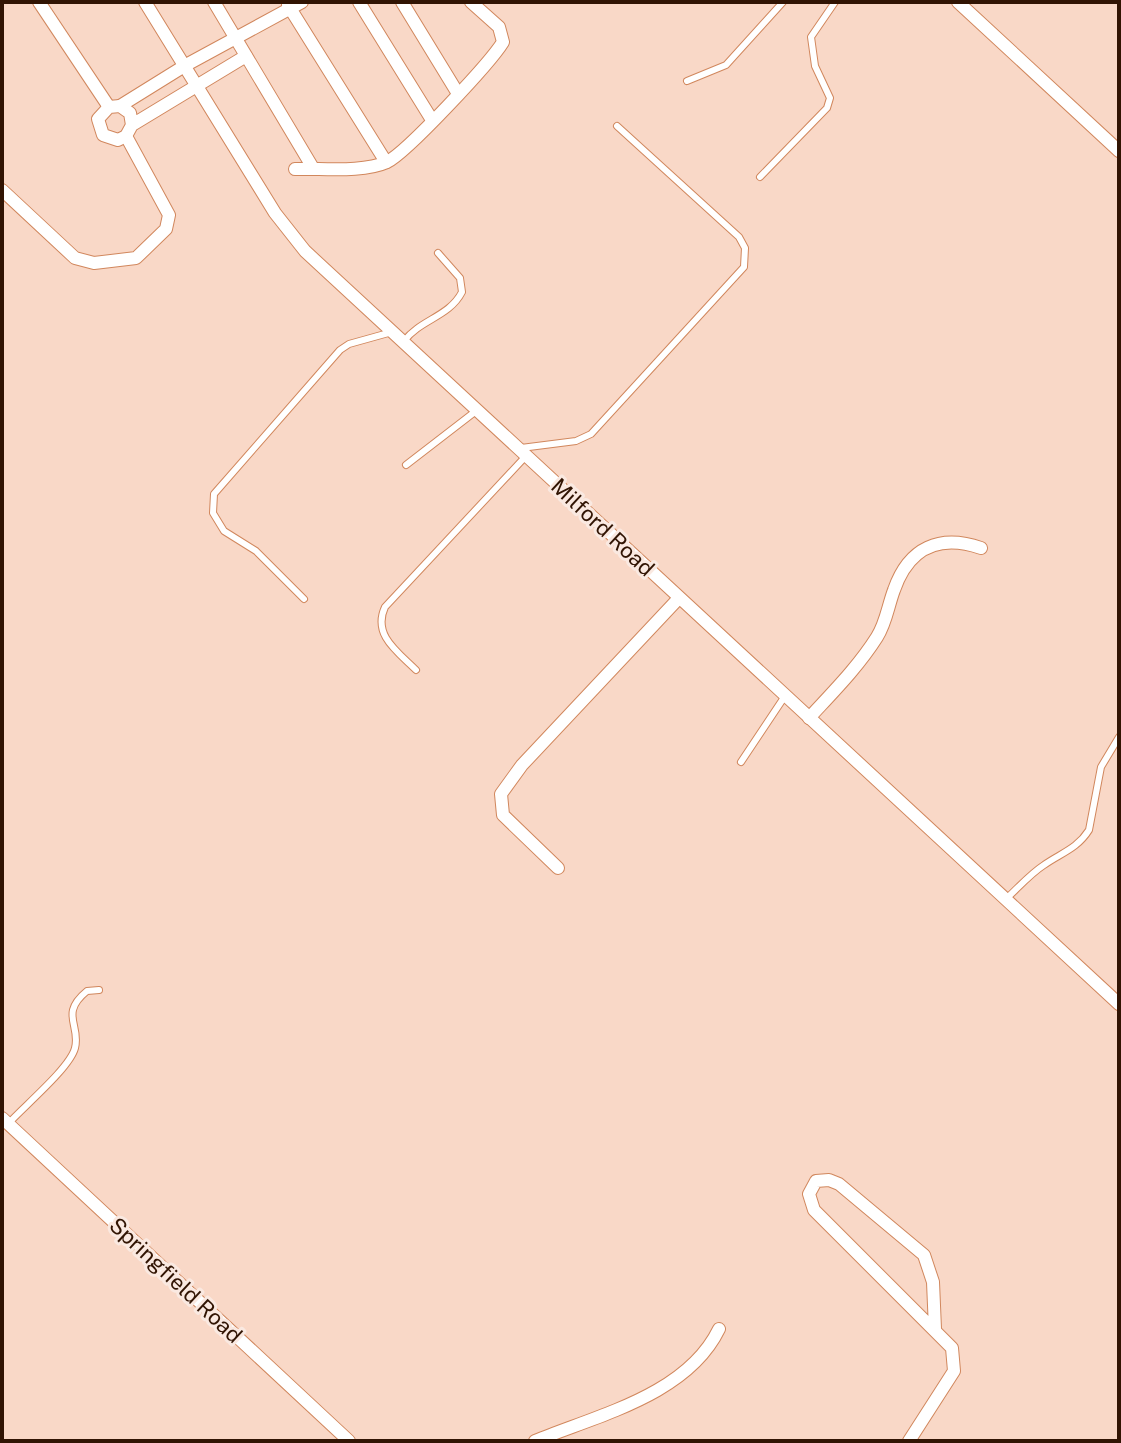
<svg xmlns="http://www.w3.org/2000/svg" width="1121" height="1443" font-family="'Public Sans',sans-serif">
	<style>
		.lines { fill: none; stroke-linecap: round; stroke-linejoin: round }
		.service-casing { stroke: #d1875d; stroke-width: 8 }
		.minor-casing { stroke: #d1875d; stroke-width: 14 }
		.service { stroke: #fff; stroke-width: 6 }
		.minor { stroke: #fff; stroke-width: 12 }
		.labels { text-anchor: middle; stroke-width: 6; stroke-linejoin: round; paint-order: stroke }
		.street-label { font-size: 22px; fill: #311403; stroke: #fae9e1 }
	</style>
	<rect width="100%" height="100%" fill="#f9d8c7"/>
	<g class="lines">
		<defs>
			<g id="service">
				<path d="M687,81L726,65L783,2"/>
				<path d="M760,177L827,108L830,98L815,66L811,37L835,2"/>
				<path d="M404,341C421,319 449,317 462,292L460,278L438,253"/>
				<path d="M521,448L576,441L591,434L744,267L745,248L739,237L617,126"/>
				<path d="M406,465L476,411"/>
				<path d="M304,599L256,551L224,531L213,513L214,494L340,350L349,344L392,332"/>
				<path d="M416,670C398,652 372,635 385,607L526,456"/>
				<path d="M741,762L785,696"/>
				<path d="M1006,899C1018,888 1030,874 1044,865C1061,853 1077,849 1089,830L1101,767L1119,737"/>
				<path d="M8,1124C23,1107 70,1068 75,1048C81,1025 59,1014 87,991L99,990"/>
			</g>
			<g id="minor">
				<path d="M39,2L109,107"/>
				<path d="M145,2L275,213L305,251L1119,1004"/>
				<path d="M214,2L313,168"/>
				<path d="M359,2L432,120"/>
				<path d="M402,2L457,92"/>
				<path d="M958,2L1119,151"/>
				<path d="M288,5L386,162"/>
				<path d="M120,106L186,65L302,2"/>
				<path d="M132,125L130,113L120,106L109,107L98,119L103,135L118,140L126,136L132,125L246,56"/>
				<path d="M295,169C322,168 362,173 387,162C407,152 490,63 503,42L499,27L471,2"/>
				<path d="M2,190L75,258L94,263L136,258L166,229L169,215L126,136"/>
				<path d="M809,718C833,692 858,667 877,637C886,623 888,606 894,590C909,547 940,534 981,548"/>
				<path d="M558,868L503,815L501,794L522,765L679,598"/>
				<path d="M2,1118L349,1441"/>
				<path d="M535,1441C598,1415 687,1395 719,1329"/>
				<path d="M909,1441L954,1371L952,1348L814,1210L809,1194L816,1181L829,1180L839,1184L924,1255L933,1282L935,1329"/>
			</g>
		</defs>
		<use href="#service" class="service-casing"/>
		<use href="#minor" class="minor-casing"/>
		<use href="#service" class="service"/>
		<use href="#minor" class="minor"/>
	</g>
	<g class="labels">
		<g class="street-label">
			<text transform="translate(603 527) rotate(43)" y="8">Milford Road</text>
			<text transform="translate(176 1280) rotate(43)" y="8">Springfield Road</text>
		</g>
	</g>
	<rect width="1121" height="1443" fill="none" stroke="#311403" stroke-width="8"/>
</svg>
